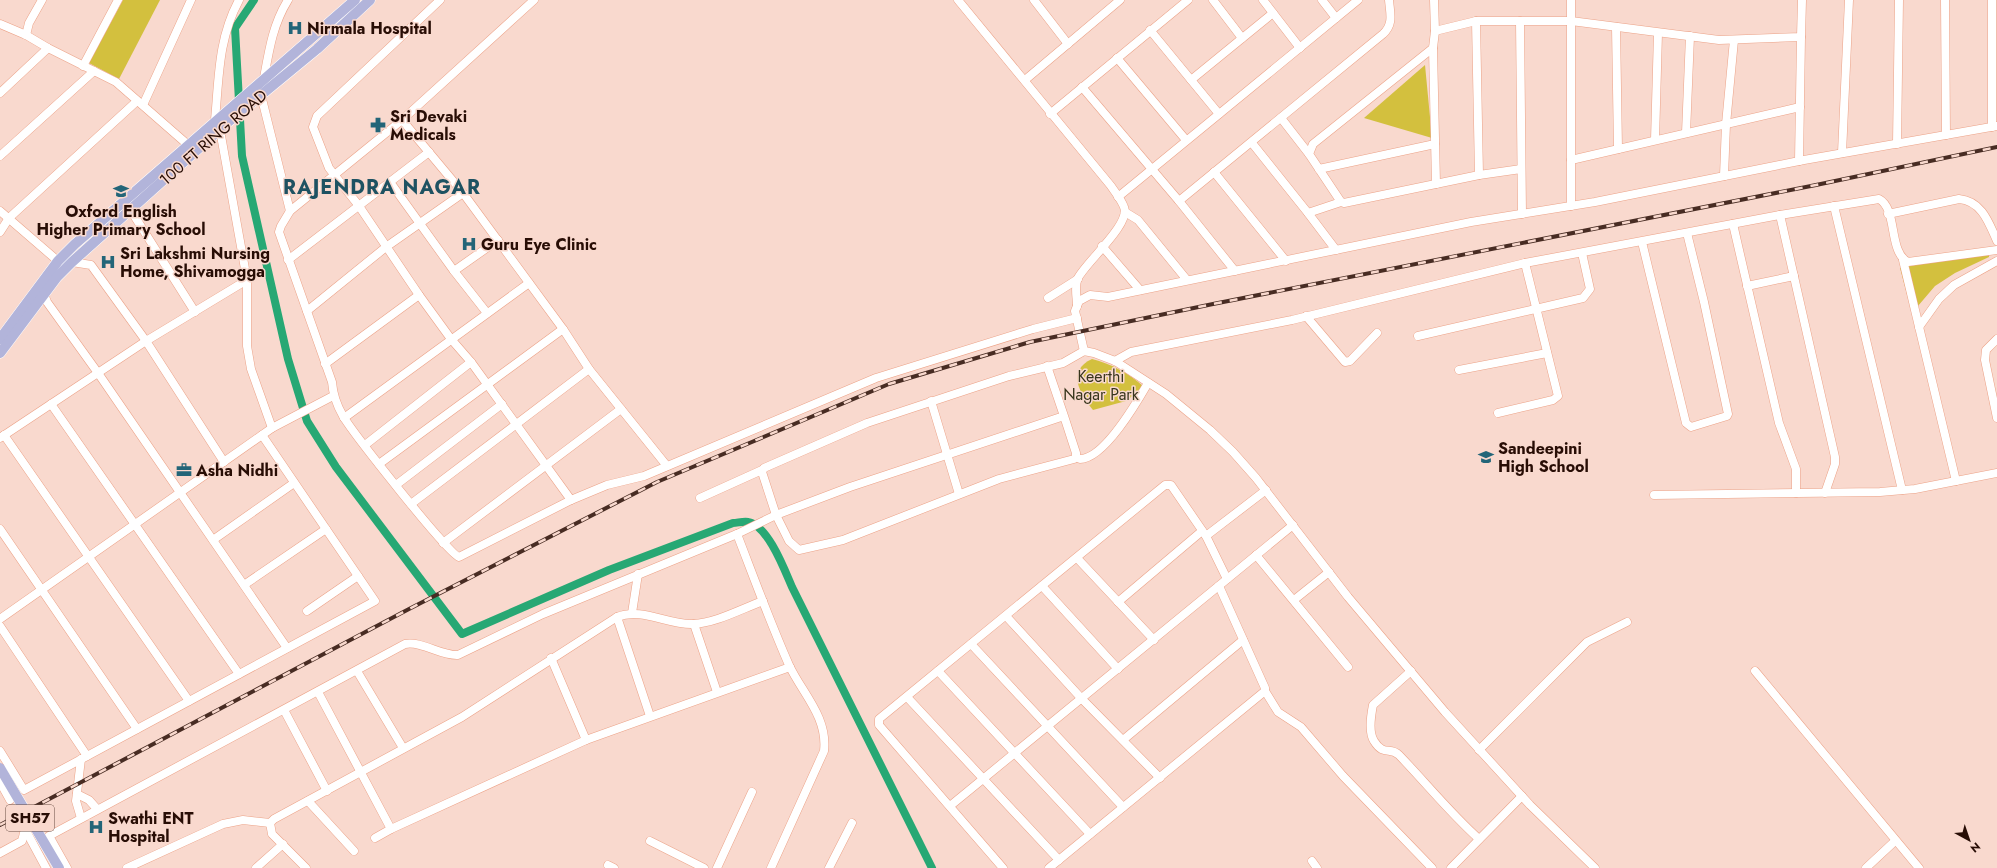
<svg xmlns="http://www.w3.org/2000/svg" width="1997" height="868" font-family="Jost,sans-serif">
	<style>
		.green { fill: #d3c03e }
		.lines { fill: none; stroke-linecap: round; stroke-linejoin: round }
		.canal { stroke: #27a874; stroke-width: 8 }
		.minor-casing { stroke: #eca287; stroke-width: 9 }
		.major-casing { stroke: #fff; stroke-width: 11 }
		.minor { stroke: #fff; stroke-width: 8 }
		.major { stroke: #b2b4da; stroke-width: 10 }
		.rail-casing { stroke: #482c23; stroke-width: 4 }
		.rail { stroke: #f9d9ce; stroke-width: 2.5; stroke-dasharray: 8; stroke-linecap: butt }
		.major-bridge-casing { stroke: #fff; stroke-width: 11; stroke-linecap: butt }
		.major-bridge { stroke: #b2b4da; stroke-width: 10 }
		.labels { text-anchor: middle; stroke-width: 3; stroke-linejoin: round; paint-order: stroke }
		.shield { fill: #f9d9ce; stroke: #674a41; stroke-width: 1 }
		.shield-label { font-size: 15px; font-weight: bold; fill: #280d05 }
		.poi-label { font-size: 16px; font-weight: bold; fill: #280d05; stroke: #f9d9ce; text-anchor: start }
		.street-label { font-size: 16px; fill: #280d05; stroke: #f9d9ce }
		.park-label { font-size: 16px; fill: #38351c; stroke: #f9d9ce }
		.district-label { font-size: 20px; font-weight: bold; letter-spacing: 1px; fill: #1e5262; stroke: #f9d9ce }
	</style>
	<rect width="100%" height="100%" fill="#f9d9ce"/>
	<g class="green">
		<path d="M123,0H160L119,79L89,63Z"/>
		<path d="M1425,65L1432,138L1364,118Z"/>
		<path d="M1989,250V257L1955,273L1935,286L1912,313L1900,268Z"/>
		<path d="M1092,359C1111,364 1129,373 1144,387L1126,401L1093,410C1080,394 1066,371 1092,359Z"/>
	</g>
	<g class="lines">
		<path class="canal" d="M254,0L235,28L242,156L288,359L307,421L336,467L462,634L609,570L733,523C737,523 744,521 748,522C768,525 785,571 792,587L932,868"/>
		<defs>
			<g id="minor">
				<path d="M440,0L317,116L313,127L329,168L359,206L419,295L451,339L471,362L571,500"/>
				<path d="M534,0L402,120L463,193L563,329L589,369L667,466"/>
				<path d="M958,0L1111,186C1115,192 1121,199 1124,207C1131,224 1087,261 1078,278C1074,286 1077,297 1077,306"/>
				<path d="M1034,0L1068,44"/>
				<path d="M1213,0L1242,38"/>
				<path d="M1263,0L1300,48"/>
				<path d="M1322,0L1336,18"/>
				<path d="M1434,0L1435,31L1433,48L1313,144L1309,154L1341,202L1344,203L1479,175L1476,21H1571L1719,40L1801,37L1802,0"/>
				<path d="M1945,0L1946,135"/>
				<path d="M1520,21L1522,214"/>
				<path d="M0,24L26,35L48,48L116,82L187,144"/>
				<path d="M1616,27L1618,149"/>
				<path d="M1150,30L1219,114"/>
				<path d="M1435,31L1476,21"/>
				<path d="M26,35L29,23L42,0"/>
				<path d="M1433,48L1436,184"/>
				<path d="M1117,58L1186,140"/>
				<path d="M83,66L118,0"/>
				<path d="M264,78C269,50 273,24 288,0"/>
				<path d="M1025,80L1120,0"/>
				<path d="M1191,80L1273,13"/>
				<path d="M1082,87L1179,201L1235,271"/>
				<path d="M258,91L261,95L290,211L402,120"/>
				<path d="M0,93L48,48"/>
				<path d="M143,105L191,0"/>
				<path d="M1050,114L1188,0"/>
				<path d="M1281,118L1309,154"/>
				<path d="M1992,127V0"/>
				<path d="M1686,133L1690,36"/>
				<path d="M1655,140L1658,33"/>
				<path d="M1252,143L1308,213L1336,250"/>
				<path d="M1897,144L1899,0"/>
				<path d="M1842,153L1849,0"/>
				<path d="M0,156L94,71"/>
				<path d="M1571,160L1800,107"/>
				<path d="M1799,161L1801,37"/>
				<path d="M1319,169L1435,144"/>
				<path d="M1214,172L1286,261"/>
				<path d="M1479,175L1521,169"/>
				<path d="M1724,176L1726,124L1734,40"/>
				<path d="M390,182L454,271L487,313"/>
				<path d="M1118,197L1358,0"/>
				<path d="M1179,201L1383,34C1394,24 1390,13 1389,0"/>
				<path d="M1571,206V0"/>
				<path d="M1834,206L1902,490"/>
				<path d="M130,209L195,312"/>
				<path d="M0,211L66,268"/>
				<path d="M290,211L281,226L279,232L332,382C333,395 336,404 343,416C353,433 449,555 459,557L571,500L607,485L644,476L876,378L1033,329L1077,318"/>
				<path d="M1125,212L1138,220L1187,280"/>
				<path d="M1308,213L1341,202"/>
				<path d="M1888,214L1959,199C1982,201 1989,223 1997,241"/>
				<path d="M1780,215L1835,457V464L1825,493"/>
				<path d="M1733,224L1779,423L1796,469V493"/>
				<path d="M0,232L9,218L137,101"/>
				<path d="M1642,242L1686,423L1691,427L1727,416L1728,414L1704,302L1687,233"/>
				<path d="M1102,246L1140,290"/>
				<path d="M63,255L72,262L91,265L146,341L224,462"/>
				<path d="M288,260L429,152"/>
				<path d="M1903,260L1956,481"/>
				<path d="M454,271L498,240"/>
				<path d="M247,280V346L251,369L272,428"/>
				<path d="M1747,286L1794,276"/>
				<path d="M44,294L47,302L98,373L287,648"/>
				<path d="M1048,298L1078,279"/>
				<path d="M307,311L386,247L463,193"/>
				<path d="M1306,316L1345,362L1350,361L1377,333"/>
				<path d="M1919,327L1939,299L1954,285L1997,261"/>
				<path d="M1418,336L1583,298L1590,289L1582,253"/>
				<path d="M1997,339L1986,350L1985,360L1997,418"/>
				<path d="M1084,351L1075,311L1079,301L1090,295L1108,297L1471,222L1595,202L1804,160L1997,126"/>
				<path d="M1115,361L1131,352L1292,320L1525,263L1780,215L1879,199C1898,209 1888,252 1908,262L1997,250"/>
				<path d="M325,364L419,295"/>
				<path d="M1047,366L1064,416L850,487L776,515L789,541L799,550L843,540L999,479L1074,459L1076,457V453L1064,416"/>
				<path d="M1459,370L1547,353"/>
				<path d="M931,401L959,494"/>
				<path d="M51,404L239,674"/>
				<path d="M1498,413L1553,400L1558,396L1525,263"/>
				<path d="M344,418L529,283"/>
				<path d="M4,435L189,701"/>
				<path d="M0,438L146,341L247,280L220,130L215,120C219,78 218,39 239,0"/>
				<path d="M365,445L471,362"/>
				<path d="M1076,457L1080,459C1104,459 1137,402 1148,383"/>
				<path d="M379,464L563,329"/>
				<path d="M396,485L502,404"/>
				<path d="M1654,495L1880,492L1915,489L1997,473"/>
				<path d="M700,498L762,470"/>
				<path d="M411,504L589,369"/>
				<path d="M0,529L137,729"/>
				<path d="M737,534C754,578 770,622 789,665C802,693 828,717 824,751L771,868"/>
				<path d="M1206,536L1266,490"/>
				<path d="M213,540L294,483"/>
				<path d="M443,543L621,409"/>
				<path d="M1256,555L1348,667"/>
				<path d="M1077,558L1154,640"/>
				<path d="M244,585L326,529"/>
				<path d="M1042,586L1118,669"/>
				<path d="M1294,600L1329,572"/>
				<path d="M1118,602L1202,531"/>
				<path d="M307,611L358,576"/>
				<path d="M632,613L638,574"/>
				<path d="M1006,616L1082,699L1160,778"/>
				<path d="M617,617L650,716"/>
				<path d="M0,619L272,428L333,396"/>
				<path d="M694,624L717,692"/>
				<path d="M0,626L87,756"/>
				<path d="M971,644L1123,807"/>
				<path d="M551,658L586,740"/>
				<path d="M357,671L403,748"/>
				<path d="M938,671L1090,834"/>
				<path d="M1411,671L1373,705C1371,715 1368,732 1374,741C1384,757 1390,746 1399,755C1426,783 1450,813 1479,839"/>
				<path d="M1755,671L1919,868"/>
				<path d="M1265,691L1278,712L1301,727L1343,776L1432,868"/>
				<path d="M318,692L391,829"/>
				<path d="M907,697L1059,860"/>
				<path d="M284,710L327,791"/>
				<path d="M1123,740L1243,640"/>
				<path d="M1479,750L1587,642L1627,622"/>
				<path d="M0,751L24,790L375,601L262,435"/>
				<path d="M0,782L10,800"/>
				<path d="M77,794L89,800L97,809"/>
				<path d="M308,801L354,851"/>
				<path d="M950,806L1293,525"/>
				<path d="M81,818L76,801L81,759"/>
				<path d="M25,829L46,868"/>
				<path d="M375,838L391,829L586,740L790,667"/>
				<path d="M650,841L704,868"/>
				<path d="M0,853L22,841L25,829"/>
				<path d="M1312,861L1317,868"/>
				<path d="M608,865L614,868"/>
				<path d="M67,868L49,836L405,644C423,641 440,656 458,655L543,614L737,534L776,515L762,472L764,468L867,423L1009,376L1063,363L1084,351L1094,353L1115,361L1166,394L1210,430L1233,452L1256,478L1348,597L1445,712L1530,805L1595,868"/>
				<path d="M127,868L223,824L243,820L270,823"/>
				<path d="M256,868L283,844"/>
				<path d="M306,868L272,834L270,823L274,819L462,717L617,617C642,607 667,625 693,624C716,623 741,609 763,601"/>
				<path d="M717,868L752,792"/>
				<path d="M829,868L852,823"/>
				<path d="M1003,868L879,725V719L1165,485H1171L1206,536L1227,579"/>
				<path d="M1049,868L1265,691V688L1219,586"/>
				<path d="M1451,868L1522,796"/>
				<path d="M1866,868L1895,841"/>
			</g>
			<g id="major">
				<path d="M0,339L58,261L75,244L355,0"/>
				<path d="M0,353L57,277L72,262L227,123L317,49L370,0"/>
			</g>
		</defs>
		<use href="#minor" class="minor-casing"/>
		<use href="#major" class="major-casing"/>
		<use href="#minor" class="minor"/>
		<use href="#major" class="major"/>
		<defs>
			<path id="rail" d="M0,825L409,609L657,482L889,384L1030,342L1213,304L1816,185L1997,147"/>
		</defs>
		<use href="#rail" class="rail-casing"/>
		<use href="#rail" class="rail"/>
		<defs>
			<path id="major-bridge" d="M0,768L59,868"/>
		</defs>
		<use href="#major-bridge" class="major-bridge-casing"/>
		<use href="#major-bridge" class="major-bridge"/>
	</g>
	<defs>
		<symbol id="hospital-bare" viewBox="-9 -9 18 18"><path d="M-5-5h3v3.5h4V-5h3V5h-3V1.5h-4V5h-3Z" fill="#236578" stroke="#f9d9ce" stroke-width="2.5" paint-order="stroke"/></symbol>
		<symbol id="pharmacy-bare" viewBox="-9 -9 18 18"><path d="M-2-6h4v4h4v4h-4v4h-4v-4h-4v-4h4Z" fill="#236578" stroke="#f9d9ce" stroke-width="2.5" paint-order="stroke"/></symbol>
		<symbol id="school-bare" viewBox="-9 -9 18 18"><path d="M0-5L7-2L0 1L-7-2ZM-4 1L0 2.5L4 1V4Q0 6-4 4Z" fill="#236578" stroke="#f9d9ce" stroke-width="2.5" paint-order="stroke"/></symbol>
		<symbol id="office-bare" viewBox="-9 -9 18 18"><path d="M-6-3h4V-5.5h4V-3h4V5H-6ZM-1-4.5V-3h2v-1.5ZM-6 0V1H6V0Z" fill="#236578" stroke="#f9d9ce" stroke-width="2.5" paint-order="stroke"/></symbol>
	</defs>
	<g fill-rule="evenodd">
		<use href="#hospital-bare" x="284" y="17" width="22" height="22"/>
		<use href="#pharmacy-bare" x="367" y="114" width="22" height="22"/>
		<use href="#school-bare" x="110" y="180" width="22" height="22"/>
		<use href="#hospital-bare" x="458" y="233" width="22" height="22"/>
		<use href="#hospital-bare" x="97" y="251" width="22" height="22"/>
		<use href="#school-bare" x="1475" y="446" width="22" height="22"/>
		<use href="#office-bare" x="173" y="459" width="22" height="22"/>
		<use href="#hospital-bare" x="85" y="816" width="22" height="22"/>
	</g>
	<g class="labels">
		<rect class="shield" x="6" y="805" width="48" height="26" rx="3"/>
		<g class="shield-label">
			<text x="30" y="823">SH57</text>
		</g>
		<g class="poi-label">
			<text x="307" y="34">Nirmala Hospital</text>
			<text x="390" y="122">Sri Devaki<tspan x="390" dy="18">Medicals</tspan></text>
			<text x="121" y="217" text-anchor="middle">Oxford English<tspan x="121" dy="18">Higher Primary School</tspan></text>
			<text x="481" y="250">Guru Eye Clinic</text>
			<text x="120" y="259">Sri Lakshmi Nursing<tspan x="120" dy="18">Home, Shivamogga</tspan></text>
			<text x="1498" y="454">Sandeepini<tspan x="1498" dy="18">High School</tspan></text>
			<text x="196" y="476">Asha Nidhi</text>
			<text x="108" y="824">Swathi ENT<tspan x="108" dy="18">Hospital</tspan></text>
		</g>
		<g class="street-label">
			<text transform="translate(213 137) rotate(-41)" y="6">100 FT RING ROAD</text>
		</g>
		<g class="park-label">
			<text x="1101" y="382">Keerthi<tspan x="1101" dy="18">Nagar Park</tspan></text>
		</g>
		<g class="district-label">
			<text x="382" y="194">RAJENDRA NAGAR</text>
		</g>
	</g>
	<g transform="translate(1969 840) rotate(140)" stroke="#f9d9ce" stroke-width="3" paint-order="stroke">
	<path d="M0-3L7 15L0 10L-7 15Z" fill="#280d05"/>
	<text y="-6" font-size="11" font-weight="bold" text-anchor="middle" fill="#280d05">N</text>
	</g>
</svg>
